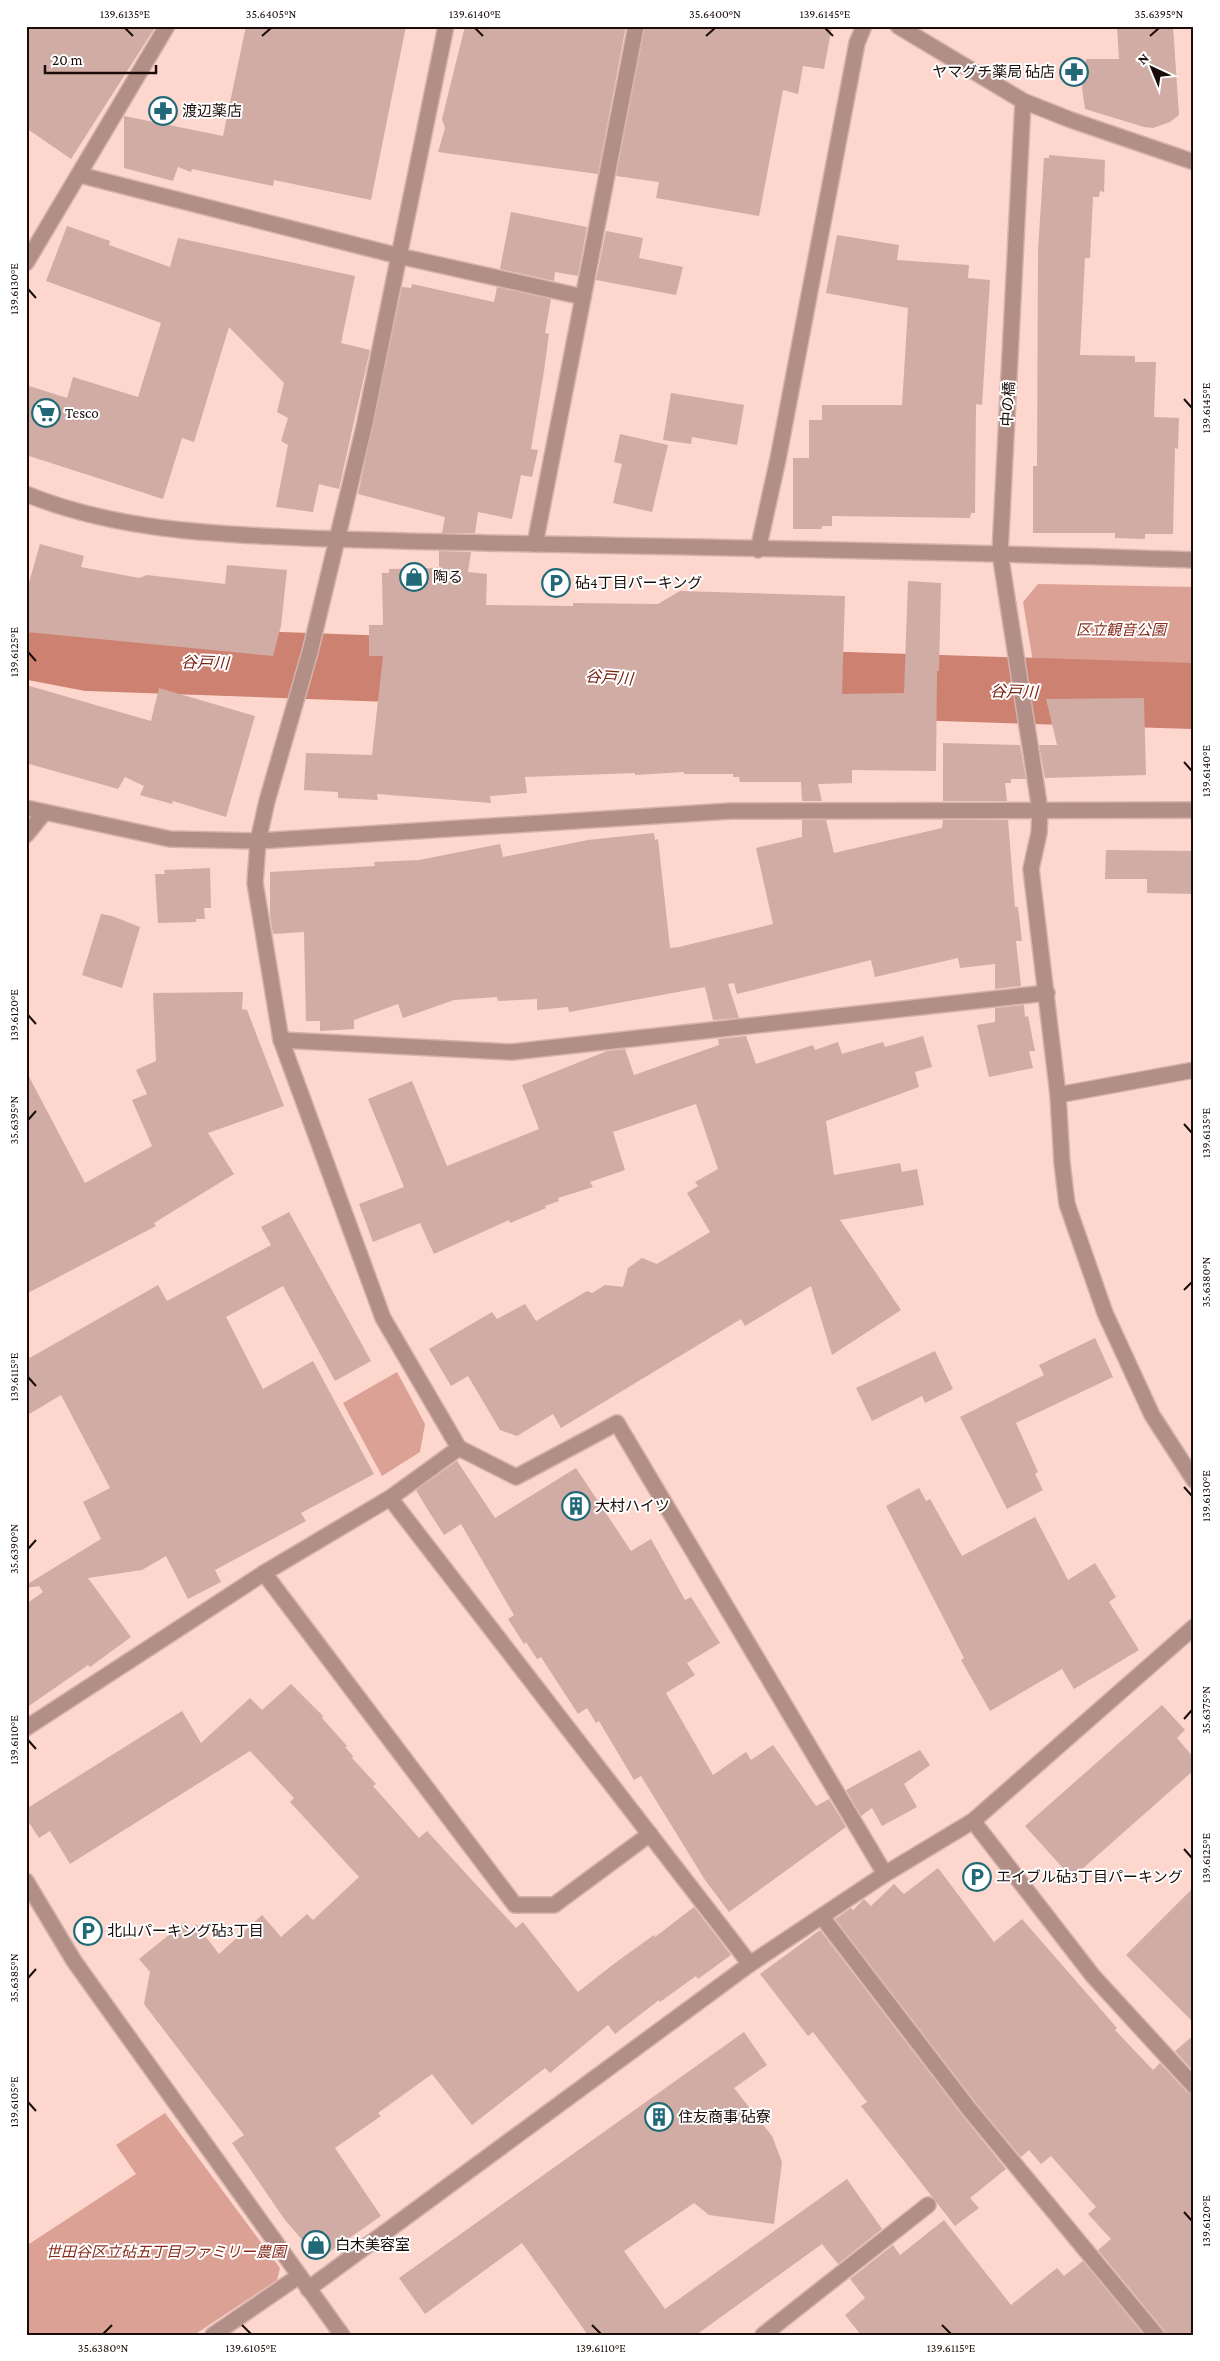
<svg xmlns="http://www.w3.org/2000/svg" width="1220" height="2361" font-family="'Crimson Pro','Noto Sans JP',serif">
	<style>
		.green { fill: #dba194 }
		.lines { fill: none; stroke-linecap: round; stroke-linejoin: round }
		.river { stroke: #cd8171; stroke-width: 66 }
		.building { fill: #d1aca4 }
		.minor-casing { stroke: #d4b2ab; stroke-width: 18 }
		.minor { stroke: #b18e86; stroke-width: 15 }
		.ticks { fill: none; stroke: #190c09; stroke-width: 2 }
		.labels { text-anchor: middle; stroke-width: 4; stroke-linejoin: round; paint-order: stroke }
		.poi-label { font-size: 15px; fill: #190c09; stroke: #fff; text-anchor: start }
		.street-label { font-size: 15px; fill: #190c09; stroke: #fff }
		.park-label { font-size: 15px; font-style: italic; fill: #872c1b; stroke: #fff }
		.water-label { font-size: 16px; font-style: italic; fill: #7b200f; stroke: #fff }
		.neatline { fill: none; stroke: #190c09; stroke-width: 2 }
		.ticks-label { font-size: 12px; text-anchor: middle; fill: #190c09 }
	</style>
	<rect width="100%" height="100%" fill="#fdd6ce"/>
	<g class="green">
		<path d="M1038,584L1194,587V674H1035L1023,602Z"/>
		<path d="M397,1372L425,1424L420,1452L382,1476L343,1403Z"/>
		<path d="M165,2113L280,2268L277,2280L194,2335H26V2246L136,2174L116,2145Z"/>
	</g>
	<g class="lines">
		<g class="river">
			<path d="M26,646L89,658L473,672"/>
			<path d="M752,682L1194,696"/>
		</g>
	</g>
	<g class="building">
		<path d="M26,26H156L71,159L26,128Z"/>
		<path d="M246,26H406L371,200L274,180L273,186L192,169L191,172L178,167L173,181L124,168V116L223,136Z"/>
		<path d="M465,26H626L598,174L438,152L445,128L442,119Z"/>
		<path d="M645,26H832L824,69L803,66L798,94L783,90L759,216L656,198L659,182L616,176Z"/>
		<path d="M1117,26H1173L1179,115L1170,122L1153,128L1144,127L1085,109L1082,88L1086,59H1119Z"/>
		<path d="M1049,155L1105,160L1104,192L1100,191L1099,197H1093L1090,258H1085L1080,355L1135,356V362H1156L1154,417L1179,418L1178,449L1175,448L1173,534H1145V539L1115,538V533H1033V466H1037L1038,250L1044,158H1049Z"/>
		<path d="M511,212L587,227L578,276L555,272L554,281L500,269Z"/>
		<path d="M67,226L110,241L109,245L170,267L178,238L355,276L341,343L370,350L339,489L319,484L313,512L276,507L288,445L281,441L288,418L277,412L284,383L229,327L194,442L182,438L163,499L26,455V385L67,398L73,377L138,397L161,323L46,281Z"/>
		<path d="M606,231L643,238L639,258L683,267L676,295L596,280Z"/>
		<path d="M837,235L899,245L897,260L969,265L968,278L990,280L982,405L976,404L975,513H971L970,518L832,516V526H822V529H793V458H809V420H822V405H902L908,308L826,293Z"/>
		<path d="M412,284L494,302L497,287L551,299L545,333L549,334L544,371L531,449L538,450L532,477L521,475L512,519L478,512L475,533H442L445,517L358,494L402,287L411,288Z"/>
		<path d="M671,393L744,405L737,445L692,437L691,444L663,440Z"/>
		<path d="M620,434L668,445L652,512L613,503L622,464L614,462Z"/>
		<path d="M40,544L84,556L81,567L139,578L147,575L225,584L227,565L287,570L281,626L273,656L26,632V593Z"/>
		<path d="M439,551L471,552L468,572L487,574L486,605L573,606V603L658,604L680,591L845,596L842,694L904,693L908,581L941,583L939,671H937L936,771L852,770V783L818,784L822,801H802L801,782H740L739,777H733V774H684V772L635,775V773L525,777L527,793L490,796L491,803L377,794L378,800L338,798V792L304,790L306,753L372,755L383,656H369V625H383L382,573H389V569L436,568L439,567Z"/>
		<path d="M26,685L151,721L159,688L255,716L226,817L173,801L172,804L140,795L144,786L125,777L118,789L26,763Z"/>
		<path d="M1144,698L1146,775L1045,778L1039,745H1057L1046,699Z"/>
		<path d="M943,743L1020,745L1026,779H1011V783H1005L1007,801H943Z"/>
		<path d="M802,820H826L834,853L942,828L943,820H1008L1015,907H1018L1022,941H1016L1021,986L995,989V964L960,968L958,958L875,977L871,960L737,994L734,983L728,984L739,1018L713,1020L705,987L569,1012L568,1007L537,1010V999L498,1001L497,997L454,1000L403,1018L398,1004L354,1020V1029L320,1031V1021H306L304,932L273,934L270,916V872L375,866L374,862L419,860L500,844L503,857L588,840L654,833L655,840L658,839L670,948L679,947L773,924L756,848L802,837Z"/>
		<path d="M1106,850L1194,851V894L1147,893V879H1105Z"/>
		<path d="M210,868L211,908H204L205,919H196V922L158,923L155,874H165L164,870Z"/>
		<path d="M101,914L112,916L140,927L122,988L82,975Z"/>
		<path d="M243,992L242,1009L247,1010L284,1106L208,1133L234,1174L154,1223L156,1226L26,1294V1071L85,1183L152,1146L132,1100L147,1094L136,1070L156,1061L153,993Z"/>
		<path d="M1024,1005L1025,1017L1028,1016L1035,1051H1029L1033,1068L989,1077L977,1025L995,1022V1008Z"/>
		<path d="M746,1036L756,1064L813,1045L815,1050L838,1042L842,1054L883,1042L885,1047L923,1036L932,1067L915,1072L919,1087L826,1121L834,1175L900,1163L902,1172L917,1169L924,1205L840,1220L901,1310L832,1355L811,1286L745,1326L741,1319L561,1428L553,1414L517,1436L500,1430L468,1376L451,1386L429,1349L492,1312L497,1319L525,1304L536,1321L587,1291L592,1293L605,1285L623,1287L628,1268L642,1258L657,1264L710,1232L687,1193L698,1186L695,1182L718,1169L696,1104L613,1132L625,1170L590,1182L593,1187L558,1198L559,1201L545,1206L546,1208L510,1223L509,1220L434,1254L420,1223L373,1242L359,1204L404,1187L368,1099L412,1081L447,1166L539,1129L522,1085L607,1051L625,1049L634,1075L719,1045L718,1039Z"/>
		<path d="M289,1212L371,1361L335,1381L283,1286L226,1317L263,1389L313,1361L374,1474L301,1513L306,1521L215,1570L221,1582L188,1599L166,1556L142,1570L88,1578L131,1637L90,1667L88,1665L26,1708V1604L43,1592L39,1586L26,1588V1585L101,1539L83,1502L110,1488L61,1395L26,1416V1360L158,1285L167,1301L271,1245L261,1227Z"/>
		<path d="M1095,1338L1113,1377L1016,1423L1038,1472L1035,1474L1043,1490L1007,1509L960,1417L1044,1375L1039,1365Z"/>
		<path d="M935,1351L953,1389L925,1403L922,1396L872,1421L856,1388Z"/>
		<path d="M457,1461L495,1518L576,1468L631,1551L651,1539L685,1600L691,1597L720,1643L687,1663L695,1675L666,1693L713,1775L746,1752L751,1760L773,1745L816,1806L829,1799L846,1827L729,1912L705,1880L641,1776L634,1780L599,1721L596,1723L587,1708L578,1714L541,1657L537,1659L526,1642L524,1644L508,1619L514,1615L461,1524L444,1535L426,1507L416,1490Z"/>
		<path d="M919,1488L926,1501L930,1499L962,1556L1035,1517L1068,1580L1095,1563L1116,1597L1109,1602L1139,1650L1074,1689L1062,1669L990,1711L961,1660L964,1658L886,1506Z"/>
		<path d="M291,1684L323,1716L322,1718L347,1746L345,1747L353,1756L352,1758L376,1784L373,1786L419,1838L427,1831L516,1928L523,1922L578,1992L615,1963L654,1935L655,1937L694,1907L731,1955L698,1979L696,1976L660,2002L659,2000L615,2034L608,2025L550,2073L545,2068L472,2125L432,2074L378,2113L381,2116L335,2148L381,2216L328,2253L311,2250L285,2220L232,2143L244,2135L144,2004L150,1972L139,1959L185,1922L190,1929L196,1924L219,1954L262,1915L281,1937L307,1914L313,1920L359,1877L290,1802L294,1798L250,1751L70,1864L50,1831L39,1838L26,1818V1809L182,1711L201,1743L250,1698L262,1710Z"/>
		<path d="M1162,1705L1185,1730L1177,1738L1194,1758V1770L1072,1878L1025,1826Z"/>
		<path d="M920,1750L930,1765L904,1784L917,1807L882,1826L872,1808L861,1816L846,1790Z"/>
		<path d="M938,1868L994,1942L1022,1919L1117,2028L1115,2030L1153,2070L1160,2063L1187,2092L1194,2095V2335H1165L1163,2329L1098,2250L1111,2239L1088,2214L1096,2207L1051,2156L1041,2164L1029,2150L1021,2157L976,2103L835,1919L851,1908L853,1910L864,1899L871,1906L894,1884L904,1894Z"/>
		<path d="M1194,1887V2023L1126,1955Z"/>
		<path d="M820,1930L962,2115L1006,2169L970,2198L979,2208L955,2226L861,2106L867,2102L813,2032L808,2036L760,1974Z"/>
		<path d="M744,2032L767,2065L734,2088L772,2136L782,2162L774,2224L709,2215L694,2203L624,2251L665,2309L847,2179L882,2229L838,2264L822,2244L696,2335H588L522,2243L425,2314L399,2278Z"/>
		<path d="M1194,2035V2072L1175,2051Z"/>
		<path d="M944,2220L1011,2305L1057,2268L1064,2276L1083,2261L1144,2335H861L845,2315L865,2298L850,2279L893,2245L900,2255Z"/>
	</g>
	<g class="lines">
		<defs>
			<g id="minor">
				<path d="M446,26L364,427L310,652L267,801L258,841L255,883L281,1040L383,1318L459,1448L516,1477L617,1423L885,1874"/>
				<path d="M898,26L1023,101L1071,120L1194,162"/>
				<path d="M1023,101L1000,553L1040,810L1039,833L1031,869L1058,1095L1062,1163L1067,1204L1105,1313L1152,1415L1194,1480"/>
				<path d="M80,175L399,256L583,297"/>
				<path d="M26,263L167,26"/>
				<path d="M26,494C115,530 210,534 304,538C381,541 457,542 534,544C754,548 974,552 1194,560"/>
				<path d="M535,544L636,26"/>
				<path d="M758,550L778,459L857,43L864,26"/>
				<path d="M26,808L170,839L258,841L731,811L1194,810"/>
				<path d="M26,835L44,813"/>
				<path d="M281,1040L512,1052L1047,993"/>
				<path d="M1058,1095L1194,1070"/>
				<path d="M390,1498L750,1964"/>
				<path d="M264,1573L515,1905H554L650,1834"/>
				<path d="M26,1728L264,1573L390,1498L459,1448"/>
				<path d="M973,1821L1093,1976L1194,2086"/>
				<path d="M26,1881L74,1961L342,2335"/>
				<path d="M822,1917L969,2109L1156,2335"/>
				<path d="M308,2289L750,1964L885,1874L973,1821L1194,1627"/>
				<path d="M213,2335L299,2276"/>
				<path d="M763,2335L928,2205"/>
			</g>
		</defs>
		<use href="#minor" class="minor-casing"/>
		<use href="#minor" class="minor"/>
	</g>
	<path class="ticks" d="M125,28L133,36M475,28L483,36M825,28L833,36M262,36L271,28M706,36L715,28M1150,36L1159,28M28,289L36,298M1184,399L1192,408M28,652L36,661M1184,762L1192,771M28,1015L36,1024M28,1120L36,1111M1184,1124L1192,1133M1184,1290L1192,1282M28,1377L36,1386M1184,1487L1192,1496M28,1549L36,1540M1184,1719L1192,1710M28,1740L36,1749M1184,1849L1192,1858M28,1978L36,1969M28,2102L36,2111M1184,2212L1192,2221M242,2325L251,2334M592,2325L601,2334M942,2325L951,2334M103,2334L112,2325"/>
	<defs>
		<symbol id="pharmacy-ring" viewBox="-11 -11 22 22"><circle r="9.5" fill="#fff" stroke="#216976" stroke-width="1.5"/><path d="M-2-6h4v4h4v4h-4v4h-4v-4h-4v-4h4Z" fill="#216976"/></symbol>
		<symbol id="supermarket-ring" viewBox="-11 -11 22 22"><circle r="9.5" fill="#fff" stroke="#216976" stroke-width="1.5"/><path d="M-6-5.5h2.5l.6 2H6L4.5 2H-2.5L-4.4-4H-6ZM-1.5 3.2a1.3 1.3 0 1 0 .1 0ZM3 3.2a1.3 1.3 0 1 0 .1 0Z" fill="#216976"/></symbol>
		<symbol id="shop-ring" viewBox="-11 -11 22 22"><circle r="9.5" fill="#fff" stroke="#216976" stroke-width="1.5"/><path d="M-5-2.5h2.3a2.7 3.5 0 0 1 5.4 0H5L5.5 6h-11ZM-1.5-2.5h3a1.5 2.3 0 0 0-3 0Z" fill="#216976"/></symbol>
		<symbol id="parking-ring" viewBox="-11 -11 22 22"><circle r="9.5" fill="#fff" stroke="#216976" stroke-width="1.5"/><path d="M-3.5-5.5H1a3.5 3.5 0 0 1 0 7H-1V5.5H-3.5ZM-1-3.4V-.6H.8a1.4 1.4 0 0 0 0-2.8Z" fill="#216976"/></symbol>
		<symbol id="building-ring" viewBox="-11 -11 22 22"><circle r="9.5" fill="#fff" stroke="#216976" stroke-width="1.5"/><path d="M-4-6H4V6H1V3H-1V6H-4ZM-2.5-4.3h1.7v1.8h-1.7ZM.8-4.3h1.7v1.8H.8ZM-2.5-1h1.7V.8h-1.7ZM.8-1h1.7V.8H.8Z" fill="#216976"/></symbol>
	</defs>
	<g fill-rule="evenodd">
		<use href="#pharmacy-ring" x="1058" y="56" width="32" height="32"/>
		<use href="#pharmacy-ring" x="147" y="95" width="32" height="32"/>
		<use href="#supermarket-ring" x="30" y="397" width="32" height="32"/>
		<use href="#shop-ring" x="398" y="561" width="32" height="32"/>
		<use href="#parking-ring" x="540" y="567" width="32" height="32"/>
		<use href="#building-ring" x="560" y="1490" width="32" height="32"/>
		<use href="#parking-ring" x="961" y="1861" width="32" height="32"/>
		<use href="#parking-ring" x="72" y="1915" width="32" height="32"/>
		<use href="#building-ring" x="643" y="2101" width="32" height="32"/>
		<use href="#shop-ring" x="300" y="2229" width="32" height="32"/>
	</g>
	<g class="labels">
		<g class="poi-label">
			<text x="1055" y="77" text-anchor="end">ヤマグチ薬局 砧店</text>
			<text x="182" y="116">渡辺薬店</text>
			<text x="65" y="418">Tesco</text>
			<text x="433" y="582">陶る</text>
			<text x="575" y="588">砧4丁目パーキング</text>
			<text x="595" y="1511">大村ハイツ</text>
			<text x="996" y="1882">エイブル砧3丁目パーキング</text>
			<text x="107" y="1936">北山パーキング砧3丁目</text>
			<text x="678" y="2122">住友商事 砧寮</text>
			<text x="335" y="2250">白木美容室</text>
		</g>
		<g class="street-label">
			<text transform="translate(1008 404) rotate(-87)" y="5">中の橋</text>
		</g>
		<g class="park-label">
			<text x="1121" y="635">区立観音公園</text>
			<text x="166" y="2257">世田谷区立砧五丁目ファミリー農園</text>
		</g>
		<g class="water-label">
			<text transform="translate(205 662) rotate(2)" y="6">谷戸川</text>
			<text transform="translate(609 677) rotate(4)" y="6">谷戸川</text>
			<text transform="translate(1014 691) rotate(2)" y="6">谷戸川</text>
		</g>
	</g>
	<rect width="1220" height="2361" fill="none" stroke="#ffffff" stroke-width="55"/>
	<g transform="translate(1152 68) rotate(316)" stroke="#ffffff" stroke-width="4" paint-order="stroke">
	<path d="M0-4L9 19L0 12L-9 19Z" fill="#190c09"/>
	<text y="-8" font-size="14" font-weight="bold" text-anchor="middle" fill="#190c09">N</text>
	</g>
	<path d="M45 65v8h111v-8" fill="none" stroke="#190c09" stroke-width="2.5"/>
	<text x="52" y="65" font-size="15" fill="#190c09" stroke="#ffffff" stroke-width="4" paint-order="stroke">20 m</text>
	<rect x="28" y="28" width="1164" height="2306" class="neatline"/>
	<g class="ticks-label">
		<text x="125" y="18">139.6135°E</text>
		<text x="271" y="18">35.6405°N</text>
		<text x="475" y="18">139.6140°E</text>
		<text x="715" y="18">35.6400°N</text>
		<text x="825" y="18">139.6145°E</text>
		<text x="1159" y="18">35.6395°N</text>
		<text transform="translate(14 289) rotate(-90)" y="4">139.6130°E</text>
		<text transform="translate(1206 408) rotate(-90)" y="4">139.6145°E</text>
		<text transform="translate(14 652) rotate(-90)" y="4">139.6125°E</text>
		<text transform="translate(1206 771) rotate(-90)" y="4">139.6140°E</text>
		<text transform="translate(14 1015) rotate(-90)" y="4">139.6120°E</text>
		<text transform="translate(14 1120) rotate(-90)" y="4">35.6395°N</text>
		<text transform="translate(1206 1133) rotate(-90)" y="4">139.6135°E</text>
		<text transform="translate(1206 1282) rotate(-90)" y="4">35.6380°N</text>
		<text transform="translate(14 1377) rotate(-90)" y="4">139.6115°E</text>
		<text transform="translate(1206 1496) rotate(-90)" y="4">139.6130°E</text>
		<text transform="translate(14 1549) rotate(-90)" y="4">35.6390°N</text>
		<text transform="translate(1206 1710) rotate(-90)" y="4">35.6375°N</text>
		<text transform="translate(14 1740) rotate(-90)" y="4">139.6110°E</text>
		<text transform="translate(1206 1858) rotate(-90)" y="4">139.6125°E</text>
		<text transform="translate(14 1978) rotate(-90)" y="4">35.6385°N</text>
		<text transform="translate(14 2102) rotate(-90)" y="4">139.6105°E</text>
		<text transform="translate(1206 2221) rotate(-90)" y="4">139.6120°E</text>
		<text x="103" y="2352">35.6380°N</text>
		<text x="251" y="2352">139.6105°E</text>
		<text x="601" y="2352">139.6110°E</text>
		<text x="951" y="2352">139.6115°E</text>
	</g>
</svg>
